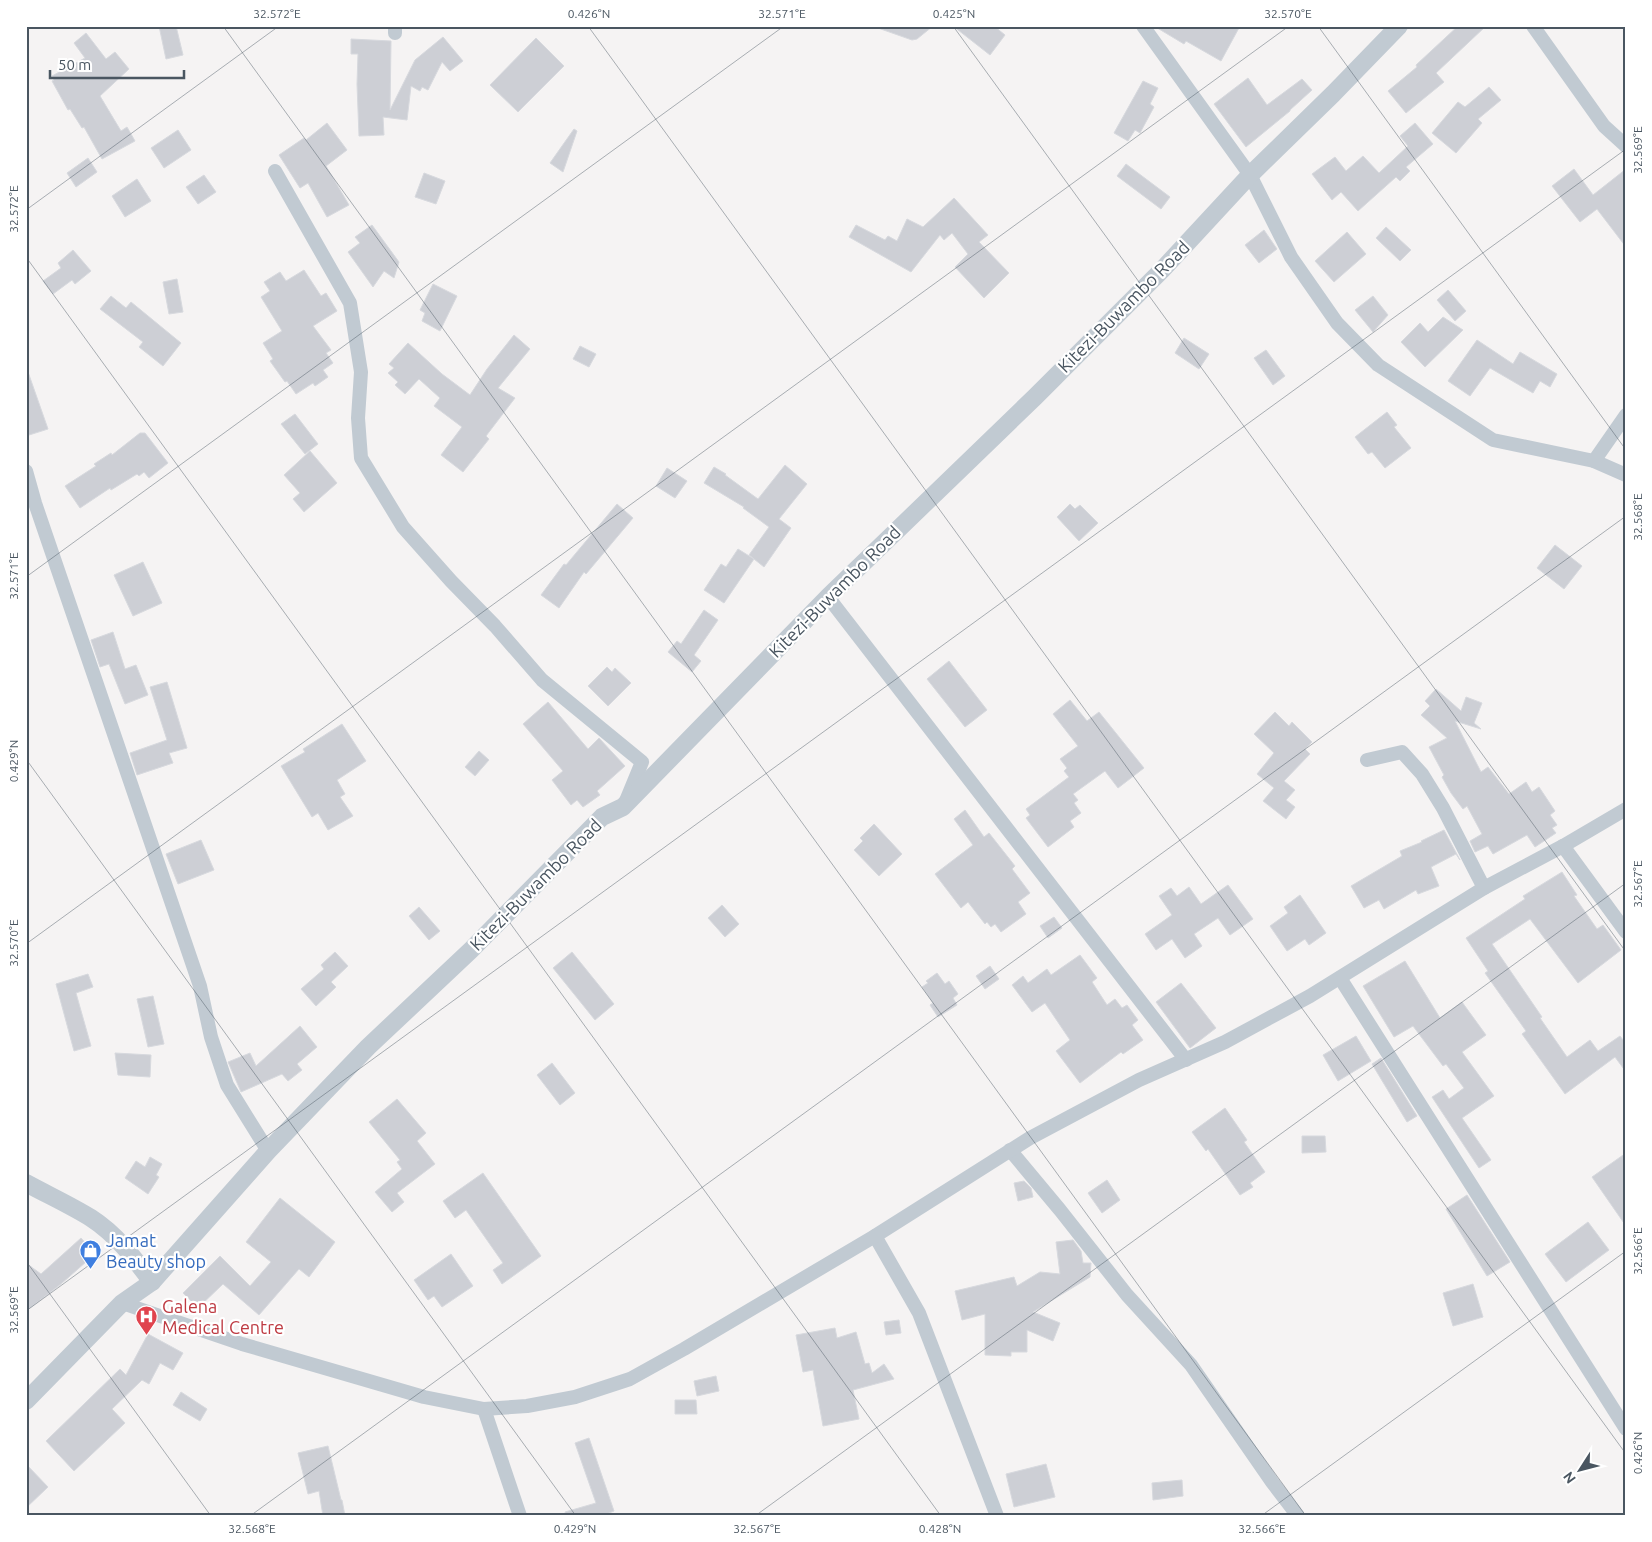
<svg xmlns="http://www.w3.org/2000/svg" width="1652" height="1542" font-family="Ubuntu,sans-serif">
	<style>
		.building { fill: #cdcfd5; stroke: #d7d9de }
		.lines { fill: none; stroke-linecap: round; stroke-linejoin: round }
		.minor { stroke: #c1cad2; stroke-width: 14 }
		.tertiary { stroke: #c1cad2; stroke-width: 18 }
		.ticks { fill: none; stroke: #4a5661; stroke-width: 1; stroke-opacity: 0.45 }
		.labels { text-anchor: middle; stroke-width: 4.5; stroke-linejoin: round; paint-order: stroke }
		.street-label { font-size: 18px; fill: #4a5661; stroke: #fff }
		.shop-label { font-size: 18px; fill: #366cbe; stroke: #fff; text-anchor: start }
		.health-label { font-size: 18px; fill: #be3a42; stroke: #fff; text-anchor: start }
		.neatline { fill: none; stroke: #4a5661; stroke-width: 2 }
		.ticks-label { font-size: 12px; text-anchor: middle; fill: #4a5661 }
	</style>
	<rect width="100%" height="100%" fill="#f5f3f3"/>
	<g class="building">
		<path d="M159,26H176L183,55L166,59Z"/>
		<path d="M879,26H933L917,39L912,40L878,28Z"/>
		<path d="M953,26H994L1005,35L990,55Z"/>
		<path d="M1154,26H1240L1221,61L1186,41L1184,44Z"/>
		<path d="M1458,26H1486L1436,73L1444,82L1406,113L1388,91L1417,67L1416,65Z"/>
		<path d="M86,33L106,59L115,52L129,69L100,96L121,131L127,127L135,141L102,159L84,127L82,128L70,109L68,110L52,81L54,80L52,76L85,58L74,43Z"/>
		<path d="M443,37L463,61L450,71L442,62L428,90L422,87L420,91L411,86L407,120L383,117L384,135L359,136L357,84L358,54H351V39L391,41L390,110L415,60Z"/>
		<path d="M536,38L564,66L518,112L490,85Z"/>
		<path d="M1248,78L1267,105L1302,79L1312,90L1290,110V111L1246,147L1214,104Z"/>
		<path d="M1143,81L1158,88L1150,104L1154,107L1140,133L1135,130L1128,141L1114,133Z"/>
		<path d="M1489,87L1501,100L1478,119L1482,123L1456,153L1432,133L1458,102L1465,107Z"/>
		<path d="M327,123L347,150L326,166L349,205L327,217L308,183L300,188L279,155L304,138L306,140Z"/>
		<path d="M1415,123L1433,144L1406,167L1410,171L1400,181L1396,177L1358,211L1341,192L1332,200L1312,174L1335,157L1346,171L1363,156L1379,173L1408,146L1400,136Z"/>
		<path d="M574,129L577,131L563,172L550,163Z"/>
		<path d="M178,130L191,150L164,168L151,148Z"/>
		<path d="M88,158L97,172L76,187L67,173Z"/>
		<path d="M1126,164L1170,197L1161,209L1117,176Z"/>
		<path d="M1574,169L1593,195L1626,169V247L1597,209L1580,222L1552,186Z"/>
		<path d="M424,173L445,181L436,204L415,197Z"/>
		<path d="M204,175L216,192L198,204L186,187Z"/>
		<path d="M137,179L151,201L125,217L112,196Z"/>
		<path d="M954,198L988,235L979,242L1009,273L984,298L955,267L968,254L952,233L944,240L940,235L911,272L849,237L856,225L885,240L888,236L897,241L907,219L923,227Z"/>
		<path d="M372,225L399,262L394,278L384,271L373,287L348,252L360,243L355,237Z"/>
		<path d="M1386,227L1411,250L1400,261L1376,238Z"/>
		<path d="M1264,230L1277,249L1259,263L1245,245Z"/>
		<path d="M1347,232L1366,254L1334,282L1315,261Z"/>
		<path d="M73,250L91,271L75,284L72,280L53,294L43,281L61,268L58,263Z"/>
		<path d="M304,270L321,296L326,293L337,311L313,326L331,350L326,353L333,363L323,370L328,377L315,386L313,383L296,394L287,381L285,382L270,361L273,359L263,343L282,331L261,297L270,291L264,282L280,272L286,281Z"/>
		<path d="M177,279L183,312L169,314L163,282Z"/>
		<path d="M433,284L457,296L440,331L422,321L425,313L420,310Z"/>
		<path d="M1448,290L1466,311L1455,321L1437,300Z"/>
		<path d="M111,296L126,308L131,302L181,343L163,366L139,347L143,342L100,309Z"/>
		<path d="M1373,296L1388,315L1373,332L1355,310Z"/>
		<path d="M1443,317L1463,330L1425,367L1401,342L1420,323L1428,332Z"/>
		<path d="M514,335L530,349L498,388L515,398L486,436L489,439L463,472L441,455L462,427L434,406L440,398L419,379L405,394L395,385L398,382L388,373L394,368L389,364L408,343L442,374L470,395L487,369Z"/>
		<path d="M1184,338L1209,354L1199,369L1175,353Z"/>
		<path d="M1477,340L1513,364L1520,352L1557,374L1550,387L1540,381L1533,393L1490,368L1470,396L1448,381Z"/>
		<path d="M580,346L596,354L589,367L573,359Z"/>
		<path d="M1266,350L1285,376L1273,385L1254,358Z"/>
		<path d="M26,372H28L48,429L26,436Z"/>
		<path d="M1387,412L1397,425L1394,427L1411,448L1385,468L1372,452L1368,454L1355,437Z"/>
		<path d="M295,414L318,444L305,454L281,424Z"/>
		<path d="M140,433H145L168,463L149,478L144,472L139,476L137,474L111,490L110,488L80,508L65,486L96,466L94,464L111,453L112,455Z"/>
		<path d="M310,451L337,483L304,512L293,499L300,493L284,475Z"/>
		<path d="M785,465L807,484L779,519L791,528L764,567L749,555L769,527L743,508L744,507L704,483L714,467L726,474L725,475L758,499Z"/>
		<path d="M667,468L687,481L675,498L656,486Z"/>
		<path d="M617,504L633,518L586,574L584,572L559,608L541,595L564,564L566,565Z"/>
		<path d="M1070,504L1075,509L1080,505L1098,523L1079,541L1057,517Z"/>
		<path d="M1555,545L1582,566L1564,589L1537,568Z"/>
		<path d="M738,549L754,559L724,603L704,590L721,564L726,567Z"/>
		<path d="M143,562L162,603L133,616L114,575Z"/>
		<path d="M704,610L718,620L694,655L701,661L692,672L668,652L677,641L681,644Z"/>
		<path d="M113,632L125,669L136,665L148,695L125,704L109,664L100,667L91,640Z"/>
		<path d="M949,661L987,710L965,727L927,679Z"/>
		<path d="M607,667L612,672L615,668L631,683L608,706L588,686Z"/>
		<path d="M167,682L187,748L169,753L173,763L137,775L130,753L167,740L150,687Z"/>
		<path d="M1436,689L1461,711L1466,697L1482,703L1474,723L1481,729L1455,721L1481,772L1488,767L1509,794L1526,782L1532,792L1539,787L1555,811L1550,815L1557,825L1552,828L1556,833L1535,847L1527,835L1493,854L1488,846L1475,852L1470,841L1482,834L1467,806L1463,809L1451,793L1442,777L1444,775L1429,747L1447,738L1421,715L1430,706L1425,701Z"/>
		<path d="M1070,700L1087,721L1099,712L1144,768L1118,788L1105,771L1073,794L1078,800L1074,803L1081,813L1070,821L1074,827L1048,847L1026,818L1030,815L1026,809L1069,777L1064,771L1067,768L1060,759L1078,746L1053,714Z"/>
		<path d="M548,702L588,749L599,738L625,766L597,791L600,795L583,807L577,800L571,805L552,780L563,771L523,724Z"/>
		<path d="M1275,712L1289,726L1292,722L1312,742L1305,749L1310,754L1284,781L1295,790L1286,800L1295,807L1286,819L1263,801L1274,788L1257,774L1274,753L1254,734Z"/>
		<path d="M342,724L366,761L337,780L345,794L340,797L353,816L328,830L318,813L312,817L281,766L305,752L303,749Z"/>
		<path d="M479,751L489,760L475,776L465,767Z"/>
		<path d="M965,810L984,837L989,833L1015,866L1012,869L1030,893L1018,902L1026,914L1001,932L995,924L991,927L987,922L985,924L968,902L961,908L935,874L973,845L954,819Z"/>
		<path d="M874,824L902,854L879,876L854,850L863,841L860,838Z"/>
		<path d="M1444,830L1460,860L1456,854L1431,867L1439,886L1418,894L1416,890L1384,909L1379,900L1364,908L1351,886L1402,856L1400,851L1422,842L1421,841Z"/>
		<path d="M201,840L214,870L178,884L166,854Z"/>
		<path d="M1562,872L1577,895L1574,896L1597,929L1603,925L1621,950L1578,983L1530,919L1492,944L1542,1017L1540,1018L1567,1057L1590,1040L1598,1051L1620,1036L1626,1044V1072L1615,1057L1565,1094L1522,1034L1526,1031L1485,973L1488,971L1466,938L1525,899L1523,896Z"/>
		<path d="M1228,885L1253,919L1230,935L1218,918L1194,934L1202,946L1185,958L1172,939L1156,950L1145,934L1172,915L1159,896L1171,888L1177,896L1189,887L1201,904Z"/>
		<path d="M1300,895L1326,933L1309,945L1305,939L1287,951L1270,926L1288,913L1284,907Z"/>
		<path d="M722,905L739,924L725,937L708,918Z"/>
		<path d="M419,907L440,931L429,940L409,916Z"/>
		<path d="M1054,917L1062,928L1048,938L1040,926Z"/>
		<path d="M335,952L348,966L331,982L336,987L316,1006L301,989L324,969L321,965Z"/>
		<path d="M572,952L614,1004L595,1020L553,968Z"/>
		<path d="M1080,955L1097,978L1092,982L1107,1005L1115,999L1122,1008L1127,1005L1138,1020L1132,1025L1143,1040L1123,1054L1121,1052L1080,1083L1056,1051L1070,1040L1045,1003L1032,1012L1012,985L1023,976L1028,983L1047,969L1051,975Z"/>
		<path d="M1405,961L1440,1018L1462,1002L1486,1035L1462,1052L1494,1096L1462,1118L1491,1160L1479,1168L1432,1097L1443,1090L1449,1099L1464,1088L1446,1064L1443,1066L1413,1026L1394,1037L1363,986Z"/>
		<path d="M990,966L999,979L985,989L976,976Z"/>
		<path d="M937,973L945,984L949,981L958,994L953,998L957,1005L938,1017L930,1005L933,1003L922,987L928,983L926,981Z"/>
		<path d="M88,974L93,987L76,993L91,1046L74,1051L56,984Z"/>
		<path d="M1181,983L1216,1028L1190,1048L1156,1002Z"/>
		<path d="M153,996L164,1044L148,1047L137,999Z"/>
		<path d="M300,1026L317,1047L297,1064L302,1070L288,1081L282,1074L241,1092L228,1062L250,1053L256,1066Z"/>
		<path d="M1356,1036L1371,1061L1338,1081L1323,1055Z"/>
		<path d="M115,1053L151,1055L150,1077L118,1075Z"/>
		<path d="M1381,1058L1417,1116L1407,1122L1372,1064Z"/>
		<path d="M552,1063L575,1093L560,1105L537,1075Z"/>
		<path d="M397,1099L426,1133L417,1141L435,1164L397,1193L404,1202L392,1212L375,1192L402,1169L397,1162L400,1160L369,1122Z"/>
		<path d="M1225,1108L1247,1140L1244,1142L1265,1172L1250,1183L1253,1187L1240,1195L1208,1149L1206,1151L1192,1132Z"/>
		<path d="M1302,1136H1325L1326,1152L1302,1153Z"/>
		<path d="M1626,1153V1226L1592,1177Z"/>
		<path d="M150,1157L162,1164L156,1175L159,1177L148,1194L125,1178L136,1161L145,1167Z"/>
		<path d="M483,1173L541,1256L502,1284L493,1270L503,1263L466,1210L455,1218L443,1201Z"/>
		<path d="M1107,1180L1120,1200L1102,1213L1088,1193Z"/>
		<path d="M1024,1181L1031,1188L1033,1197L1018,1201L1014,1183Z"/>
		<path d="M1467,1195L1510,1262L1487,1276L1446,1209Z"/>
		<path d="M280,1198L335,1242L309,1277L299,1269L259,1315L223,1284L198,1308L183,1293L220,1256L250,1286L271,1262L246,1242Z"/>
		<path d="M1588,1222L1609,1250L1566,1282L1545,1254Z"/>
		<path d="M81,1238L95,1254L61,1284L26,1311V1263L41,1274Z"/>
		<path d="M1073,1240L1081,1251L1083,1263H1091L1090,1277L1033,1312L1060,1323L1053,1341L1027,1330V1352H1011V1356L985,1355V1314L962,1320L955,1291L1014,1277L1017,1286L1040,1272L1060,1274L1056,1242Z"/>
		<path d="M451,1254L473,1286L442,1307L434,1296L428,1300L414,1280Z"/>
		<path d="M1473,1284L1483,1317L1453,1326L1443,1293Z"/>
		<path d="M899,1320L901,1333L886,1335L884,1322Z"/>
		<path d="M835,1328L837,1338L856,1332L865,1364L869,1363L872,1373L884,1364L894,1379L853,1390L859,1419L823,1426L813,1370L803,1372L796,1335Z"/>
		<path d="M148,1334L183,1353L173,1370L160,1363L149,1384L142,1380L112,1409L125,1423L74,1471L46,1441L120,1369L126,1375Z"/>
		<path d="M716,1376L719,1391L697,1396L694,1381Z"/>
		<path d="M181,1392L207,1409L200,1421L173,1405Z"/>
		<path d="M675,1400H696L697,1414H675Z"/>
		<path d="M589,1438L614,1511L602,1516H566L565,1512L596,1503L575,1443Z"/>
		<path d="M328,1446L341,1500H342L345,1516H323L319,1491L308,1494L298,1453Z"/>
		<path d="M26,1464L48,1487L26,1508Z"/>
		<path d="M1046,1464L1055,1497L1014,1507L1006,1474Z"/>
		<path d="M1182,1480L1183,1496L1153,1500L1152,1483Z"/>
	</g>
	<g class="lines">
		<g class="minor">
			<path d="M395,26V33"/>
			<path d="M1143,26L1250,175L1291,257L1337,323L1378,365L1493,440L1594,461L1626,475"/>
			<path d="M1533,26L1604,126L1626,146"/>
			<path d="M275,171L350,303L361,372L358,418L361,458L403,527L451,581L495,626L542,680L642,762L626,801"/>
			<path d="M1594,461L1626,415"/>
			<path d="M26,471L35,503L200,986L211,1037L227,1085L268,1151"/>
			<path d="M828,597L1186,1060"/>
			<path d="M1367,760L1402,752L1422,774L1443,808L1484,888"/>
			<path d="M1563,846L1626,932"/>
			<path d="M1340,978L1626,1429"/>
			<path d="M1010,1150L1060,1210L1127,1295L1191,1365L1272,1482L1298,1516"/>
			<path d="M875,1236L919,1313L997,1516"/>
			<path d="M122,1303L242,1344L424,1397L484,1409L527,1406L575,1397L630,1379L684,1349L875,1236L1030,1138L1139,1080L1225,1042L1310,996L1484,888L1563,846L1626,809"/>
			<path d="M484,1409L520,1516"/>
		</g>
		<g class="tertiary">
			<path d="M26,1183C48,1195 70,1205 91,1218C116,1234 134,1258 152,1282"/>
			<path d="M26,1401L122,1303L152,1282L268,1151L368,1047L471,950L602,817L623,807L828,597L1035,397L1162,270L1250,175L1333,94L1399,26"/>
		</g>
	</g>
	<path class="ticks" d="M223,26L1306,1516M588,26L1626,1454M953,26L1626,952M1318,26L1626,450M26,210L279,26M26,257L941,1516M26,577L784,26M26,759L576,1516M26,944L1289,26M26,1261L211,1516M26,1311L1626,149M250,1516L1626,516M755,1516L1626,883M1261,1516L1626,1251"/>
	<defs>
		<symbol id="shop-pin" viewBox="-11 -11 22 30"><path d="M0 17L-7.5 6A9.5 9.5 0 1 1 7.5 6Z" fill="#3f7fe0" stroke="#fff"/><path d="M-5-2.5h2.3a2.7 3.5 0 0 1 5.4 0H5L5.5 6h-11ZM-1.5-2.5h3a1.5 2.3 0 0 0-3 0Z" fill="#fff"/></symbol>
		<symbol id="hospital-pin" viewBox="-11 -11 22 30"><path d="M0 17L-7.5 6A9.5 9.5 0 1 1 7.5 6Z" fill="#e0444e" stroke="#fff"/><path d="M-5-5h3v3.5h4V-5h3V5h-3V1.5h-4V5h-3Z" fill="#fff"/></symbol>
	</defs>
	<g fill-rule="evenodd">
		<use href="#shop-pin" x="78" y="1238" width="25" height="34"/>
		<use href="#hospital-pin" x="134" y="1304" width="25" height="34"/>
	</g>
	<g class="labels">
		<g class="street-label">
			<text transform="translate(1124 307) rotate(-45)" y="6">Kitezi-Buwambo Road</text>
			<text transform="translate(835 592) rotate(-45)" y="6">Kitezi-Buwambo Road</text>
			<text transform="translate(536 885) rotate(-45)" y="6">Kitezi-Buwambo Road</text>
		</g>
		<g class="shop-label">
			<text x="106" y="1247">Jamat<tspan x="106" dy="21">Beauty shop</tspan></text>
		</g>
		<g class="health-label">
			<text x="162" y="1313">Galena<tspan x="162" dy="21">Medical Centre</tspan></text>
		</g>
	</g>
	<rect width="1652" height="1542" fill="none" stroke="#ffffff" stroke-width="55"/>
	<g transform="translate(1580 1470) rotate(234)" stroke="#ffffff" stroke-width="4" paint-order="stroke">
	<path d="M0-4L9 19L0 12L-9 19Z" fill="#4a5661"/>
	<text y="-8" font-size="14" font-weight="bold" text-anchor="middle" fill="#4a5661">N</text>
	</g>
	<path d="M50 70v8h134v-8" fill="none" stroke="#4a5661" stroke-width="2.5"/>
	<text x="58" y="70" font-size="15" fill="#4a5661" stroke="#ffffff" stroke-width="4" paint-order="stroke">50 m</text>
	<rect x="28" y="28" width="1596" height="1486" class="neatline"/>
	<g class="ticks-label">
		<text x="277" y="18">32.572°E</text>
		<text x="589" y="18">0.426°N</text>
		<text x="782" y="18">32.571°E</text>
		<text x="954" y="18">0.425°N</text>
		<text x="1288" y="18">32.570°E</text>
		<text transform="translate(1638 150) rotate(-90)" y="4">32.569°E</text>
		<text transform="translate(14 209) rotate(-90)" y="4">32.572°E</text>
		<text transform="translate(1638 517) rotate(-90)" y="4">32.568°E</text>
		<text transform="translate(14 576) rotate(-90)" y="4">32.571°E</text>
		<text transform="translate(14 761) rotate(-90)" y="4">0.429°N</text>
		<text transform="translate(1638 884) rotate(-90)" y="4">32.567°E</text>
		<text transform="translate(14 943) rotate(-90)" y="4">32.570°E</text>
		<text transform="translate(1638 1251) rotate(-90)" y="4">32.566°E</text>
		<text transform="translate(14 1310) rotate(-90)" y="4">32.569°E</text>
		<text transform="translate(1638 1453) rotate(-90)" y="4">0.426°N</text>
		<text x="252" y="1533">32.568°E</text>
		<text x="575" y="1533">0.429°N</text>
		<text x="757" y="1533">32.567°E</text>
		<text x="940" y="1533">0.428°N</text>
		<text x="1262" y="1533">32.566°E</text>
	</g>
</svg>
